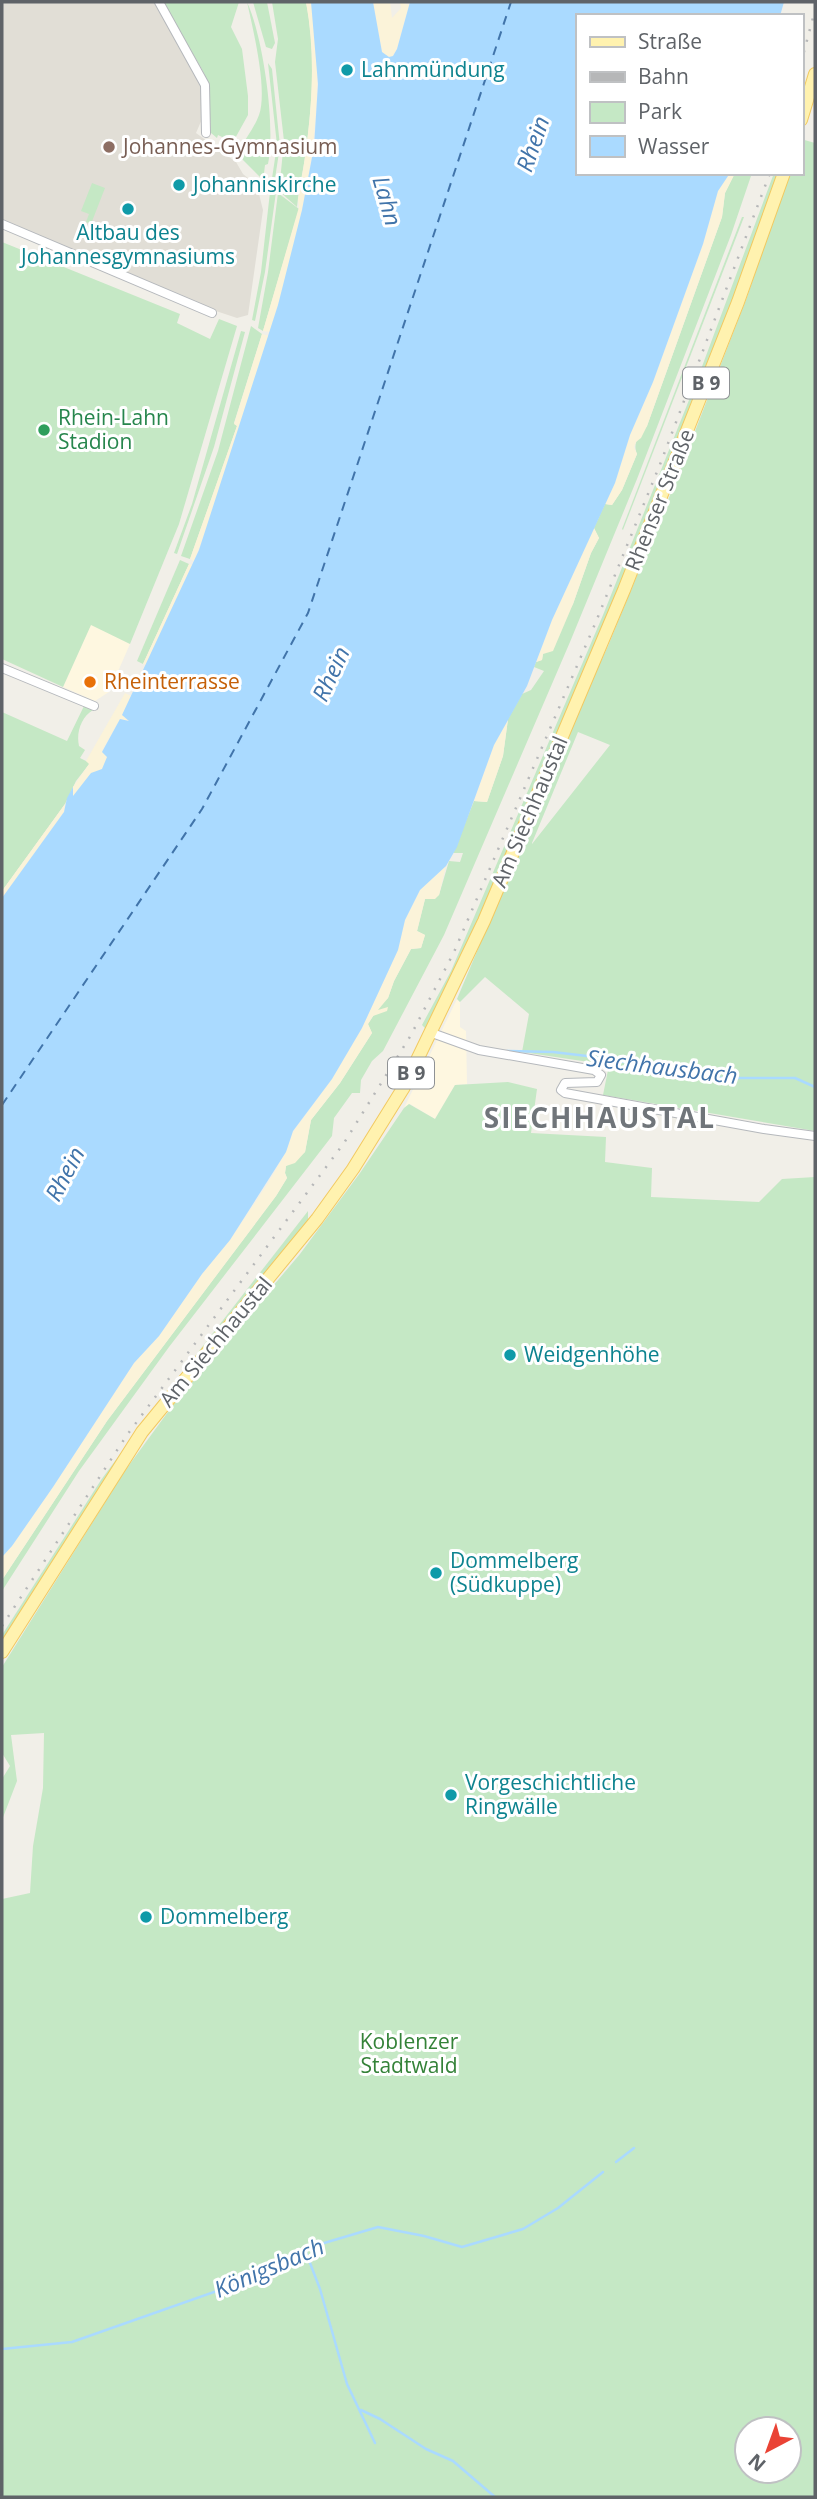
<svg xmlns="http://www.w3.org/2000/svg" width="817" height="2499" font-family="'Open Sans',sans-serif">
	<style>
		.commercial { fill: #fef7e0 }
		.education { fill: #e1ded6 }
		.green { fill: #c5e8c5; fill-rule: evenodd }
		.sand { fill: #fbf3d9 }
		.water { fill: #aadaff }
		.lines { fill: none; stroke-linecap: round; stroke-linejoin: round }
		.stream { stroke: #aadaff; stroke-width: 2.5 }
		.ferry { stroke: #4174aa; stroke-width: 2; stroke-dasharray: 9 7; stroke-linecap: butt }
		.minor-casing { stroke: #b5b8bc; stroke-width: 10 }
		.primary-casing { stroke: #f2c960; stroke-width: 14 }
		.minor { stroke: #fff; stroke-width: 8 }
		.primary { stroke: #fff2af; stroke-width: 12 }
		.rail { stroke: #b6b7b8; stroke-width: 2.5; stroke-dasharray: 2 9; stroke-linecap: butt }
		.culture-dot { fill: #0f9aa8; stroke: #fff; stroke-width: 2.5 }
		.education-dot { fill: #8d6e63; stroke: #fff; stroke-width: 2.5 }
		.leisure-dot { fill: #2e9e5b; stroke: #fff; stroke-width: 2.5 }
		.food-dot { fill: #e8710a; stroke: #fff; stroke-width: 2.5 }
		.labels { text-anchor: middle; stroke-width: 6; stroke-linejoin: round; paint-order: stroke }
		.shield { fill: #fff; stroke: #8f9295; stroke-width: 2 }
		.shield-label { font-size: 19px; font-weight: bold; fill: #5f6368 }
		.culture-label { font-size: 21px; fill: #0d838f; stroke: #fff; text-anchor: start }
		.education-label { font-size: 21px; fill: #785e54; stroke: #fff; text-anchor: start }
		.leisure-label { font-size: 21px; fill: #27864d; stroke: #fff; text-anchor: start }
		.street-label { font-size: 21px; fill: #5f6368; stroke: #fff }
		.food-label { font-size: 21px; fill: #c56008; stroke: #fff; text-anchor: start }
		.park-label { font-size: 21px; fill: #348238; stroke: #fff }
		.water-label { font-size: 23px; font-style: italic; fill: #4174aa; stroke: #fff }
		.district-label { font-size: 28px; font-weight: bold; letter-spacing: 2px; fill: #70757a; stroke: #fff }
	</style>
	<rect width="100%" height="100%" fill="#f1efe8"/>
	<g class="commercial">
		<path d="M91,624L130,644L109,692L95,701L63,687Z"/>
		<path d="M457,999L460,1002V1027L466,1031L467,1084L455,1085L435,1119L410,1104L404,1108Z"/>
	</g>
	<path class="education" d="M2,2H154L199,81L203,100L202,119L196,133L236,162L243,174L254,183L259,194L263,210L248,315L237,318L213,310L2,220Z"/>
	<g class="green">
		<path d="M163,2H239L231,27L242,49L248,96V115L233,142H226V139L218,135L217,138L211,133L208,84L204,73Z"/>
		<path d="M247,2C263,36 276,127 268,164L265,165L264,173L260,177L236,153C244,141 254,129 259,115C268,90 253,29 247,2Z"/>
		<path d="M253,2H267L275,43L272,49L266,47Z"/>
		<path d="M272,2H306C315,47 313,96 307,142C305,164 299,185 297,207L279,191L284,141L275,62L278,39Z"/>
		<path d="M268,63L272,69L280,146L274,185H271L277,145Z"/>
		<path d="M801,139L815,143V1131L603,1095L609,1065L522,1052L529,1014L485,977L460,1002L457,999L577,713L608,646L673,488L747,297L789,173H801ZM578,732L610,745L532,844V843Z"/>
		<path d="M735,173H752L731,235L637,479L570,642L444,935L383,1051L372,1061L361,1080L360,1093H352L334,1118L332,1136L169,1347L79,1471L2,1591V1580L107,1421L276,1196L287,1178L285,1173L286,1166L305,1152L311,1120L340,1083L372,1033L368,1024L381,1004L388,998L394,981L411,949L421,948L425,935L417,931L425,899L439,895L449,861L460,862L463,853H453L474,801L487,802L503,756L508,719L522,694L531,690L544,671L534,667L536,662L542,660L543,654L573,604L591,553L599,538L594,528L605,504L612,505L622,490L637,454C632,442 640,435 647,426L722,217L725,193Z"/>
		<path d="M774,173H780C724,331 661,487 596,641C542,772 488,902 427,1030L422,1025L451,971L603,615L697,380Z"/>
		<path d="M92,183L105,188L91,224L86,222L89,214L81,211Z"/>
		<path d="M270,192H276L265,272L255,321L252,320L261,272Z"/>
		<path d="M278,193L299,209L263,331L258,328L268,272Z"/>
		<path d="M742,217H744L734,243L623,530L622,529Z"/>
		<path d="M2,242L180,314L177,323L210,339L219,319L237,326L179,524L130,644L91,625L63,687L2,659Z"/>
		<path d="M251,326L262,334L234,423L237,426L190,559L181,556L218,451Z"/>
		<path d="M241,331L245,332L214,447L177,554L174,553L192,504Z"/>
		<path d="M180,560L189,564L143,664L137,661Z"/>
		<path d="M84,706L93,710C81,717 76,733 79,746L85,750L80,758L90,763L76,781L65,804L2,891V712L67,741Z"/>
		<path d="M508,1082L537,1089L531,1133L606,1137L605,1162L652,1168L651,1197L759,1202L782,1179L815,1177V2497H2V1899L30,1893L33,1846L43,1788L44,1733L11,1735L17,1781L2,1820V1779L10,1766L2,1753V1667L124,1472L176,1401L300,1254L360,1173L404,1108L409,1104L435,1119L455,1085ZM747,2429H789V2471H747Z"/>
		<path d="M308,1211V1224L167,1392Z"/>
		<path d="M132,1438L2,1643V1635L101,1480Z"/>
	</g>
	<g class="sand">
		<path d="M306,2H311C330,114 302,225 270,332L263,331L299,207L298,199C310,135 318,67 306,2Z"/>
		<path d="M373,2H390L392,18L401,8L400,2L409,5L397,49L392,57L386,56L382,52Z"/>
		<path d="M730,173H735L725,193L722,217L647,426L641,438L636,442L634,447L637,454L622,490L612,505L605,504L615,483L630,435L653,382L703,244L718,191Z"/>
		<path d="M262,334L269,336L206,530L194,561L190,559L237,426L234,424Z"/>
		<path d="M594,528L599,538L591,553L573,604L553,651L543,654L542,660L536,662L552,620Z"/>
		<path d="M189,564L192,565L146,665L143,664Z"/>
		<path d="M125,693L131,696L123,714L129,721L120,719L102,751L108,757L102,769L72,797L73,787L89,764L86,761Z"/>
		<path d="M508,719L503,756L487,802L474,801L494,745Z"/>
		<path d="M65,804L64,812L2,898V891Z"/>
		<path d="M446,866L439,895L435,899H425L417,931L425,935L421,948L411,949L394,981L388,998L378,1010L388,1007L387,1011L373,1016L368,1024L372,1033L340,1083L311,1120L305,1152L295,1163L286,1166L285,1173L287,1178L276,1196L107,1421L2,1580V1557L12,1546L53,1487L134,1363L159,1336L202,1274L230,1240L268,1183L286,1152L293,1132L332,1079L362,1028L398,950L405,920L420,890Z"/>
	</g>
	<path class="water" d="M311,2H373L382,52L389,57L393,56L397,49L410,2H784L780,16H577V173H730L718,191L703,244L653,382L630,435L615,483L552,620L527,686L494,745L457,847L446,866L420,890L405,920L398,950L362,1028L332,1079L293,1131L286,1152L230,1240L202,1274L159,1336L134,1363L53,1487L12,1546L2,1557V898L64,812L67,798L73,787V796L91,773L102,769L107,757L102,752L120,719L129,721L122,715L199,550L278,305L302,210L314,147L318,84Z"/>
	<g class="lines">
		<g class="stream">
			<path d="M507,1051L553,1052L587,1056L722,1078H795L815,1087"/>
			<path d="M616,2162L634,2148"/>
			<path d="M305,2250L320,2289L347,2384L375,2443"/>
			<path d="M2,2349L72,2342L268,2273L304,2249L378,2227L424,2236L462,2247L523,2229L558,2208L603,2172"/>
			<path d="M361,2410L380,2419L426,2449L453,2461L495,2497"/>
		</g>
		<path class="ferry" d="M2,1105L202,809L308,613L511,2"/>
		<defs>
			<g id="minor">
				<path d="M159,2L205,85L206,133"/>
				<path d="M2,224L212,313"/>
				<path d="M2,668L94,706"/>
				<path d="M432,1033L479,1050L594,1070L601,1075L597,1082L565,1083L561,1090L565,1093L764,1129L815,1136"/>
			</g>
			<g id="primary">
				<path d="M801,120L815,74"/>
				<path d="M2,1652L142,1432L317,1219L353,1169L404,1087L484,921L624,590L738,302L784,173"/>
			</g>
		</defs>
		<use href="#minor" class="minor-casing"/>
		<use href="#primary" class="primary-casing"/>
		<use href="#minor" class="minor"/>
		<use href="#primary" class="primary"/>
		<g class="rail">
			<path d="M801,63L815,10"/>
			<path d="M2,1626L127,1435L344,1143L411,1035L454,952L595,624L661,462L770,173"/>
		</g>
	</g>
	<g class="culture-dot">
		<circle cx="347" cy="70" r="7"/>
		<circle cx="179" cy="185" r="7"/>
		<circle cx="128" cy="209" r="7"/>
		<circle cx="510" cy="1355" r="7"/>
		<circle cx="436" cy="1573" r="7"/>
		<circle cx="451" cy="1795" r="7"/>
		<circle cx="146" cy="1917" r="7"/>
	</g>
	<circle class="education-dot" cx="109" cy="147" r="7"/>
	<circle class="leisure-dot" cx="44" cy="430" r="7"/>
	<circle class="food-dot" cx="90" cy="682" r="7"/>
	<g class="labels">
		<g class="shield">
			<rect x="683" y="367.5" width="46" height="31" rx="5"/>
			<rect x="388" y="1057.5" width="46" height="31" rx="5"/>
		</g>
		<g class="shield-label">
			<text x="706" y="390">B 9</text>
			<text x="411" y="1080">B 9</text>
		</g>
		<g class="culture-label">
			<text x="361" y="77">Lahnmündung</text>
			<text x="193" y="192">Johanniskirche</text>
			<text x="128" y="240" text-anchor="middle">Altbau des<tspan x="128" dy="24">Johannesgymnasiums</tspan></text>
			<text x="524" y="1362">Weidgenhöhe</text>
			<text x="450" y="1568">Dommelberg<tspan x="450" dy="24">(Südkuppe)</tspan></text>
			<text x="465" y="1790">Vorgeschichtliche<tspan x="465" dy="24">Ringwälle</tspan></text>
			<text x="160" y="1924">Dommelberg</text>
		</g>
		<g class="education-label">
			<text x="123" y="154">Johannes-Gymnasium</text>
		</g>
		<g class="leisure-label">
			<text x="58" y="425">Rhein-Lahn<tspan x="58" dy="24">Stadion</tspan></text>
		</g>
		<g class="street-label">
			<text transform="translate(660 500) rotate(-68)" y="7">Rhenser Straße</text>
			<text transform="translate(530 812) rotate(-67)" y="7">Am Siechhaustal</text>
			<text transform="translate(216 1342) rotate(-50)" y="7">Am Siechhaustal</text>
		</g>
		<g class="food-label">
			<text x="104" y="689">Rheinterrasse</text>
		</g>
		<g class="park-label">
			<text x="409" y="2049">Koblenzer<tspan x="409" dy="24">Stadtwald</tspan></text>
		</g>
		<g class="water-label">
			<text transform="translate(533 144) rotate(-71)" y="8">Rhein</text>
			<text transform="translate(387 201) rotate(74)" y="8">Lahn</text>
			<text transform="translate(331 674) rotate(-65)" y="8">Rhein</text>
			<text transform="translate(662 1067) rotate(7)" y="8">Siechhausbach</text>
			<text transform="translate(65 1174) rotate(-62)" y="8">Rhein</text>
			<text transform="translate(269 2268) rotate(-23)" y="8">Königsbach</text>
		</g>
		<g class="district-label">
			<text x="600" y="1128">SIECHHAUSTAL</text>
		</g>
	</g>
	<rect width="817" height="2499" fill="none" stroke="#5f6368" stroke-width="7"/>
	<rect x="576" y="14" width="228" height="161" fill="#ffffff" stroke="#bfc1c3" stroke-width="2"/>
	<rect x="590" y="37" width="35" height="10" fill="#fff2af" stroke="#bfc1c3" stroke-width="2"/>
	<text x="638" y="49" font-size="21" fill="#5f6368">Straße</text>
	<rect x="590" y="72" width="35" height="10" fill="#b6b7b8" stroke="#bfc1c3" stroke-width="2"/>
	<text x="638" y="84" font-size="21" fill="#5f6368">Bahn</text>
	<rect x="590" y="102" width="35" height="21" fill="#c5e8c5" stroke="#bfc1c3" stroke-width="2"/>
	<text x="638" y="119" font-size="21" fill="#5f6368">Park</text>
	<rect x="590" y="136" width="35" height="21" fill="#aadaff" stroke="#bfc1c3" stroke-width="2"/>
	<text x="638" y="154" font-size="21" fill="#5f6368">Wasser</text>
	<g transform="translate(768 2450) rotate(221)"><circle r="33" fill="#ffffff" stroke="#bfc1c3" stroke-width="2"/>
	<path d="M0-5L12 26L0 18L-12 26Z" fill="#ea4335"/>
	<text y="-10" font-size="19" font-weight="bold" text-anchor="middle" fill="#5f6368">N</text>
	</g>
</svg>
